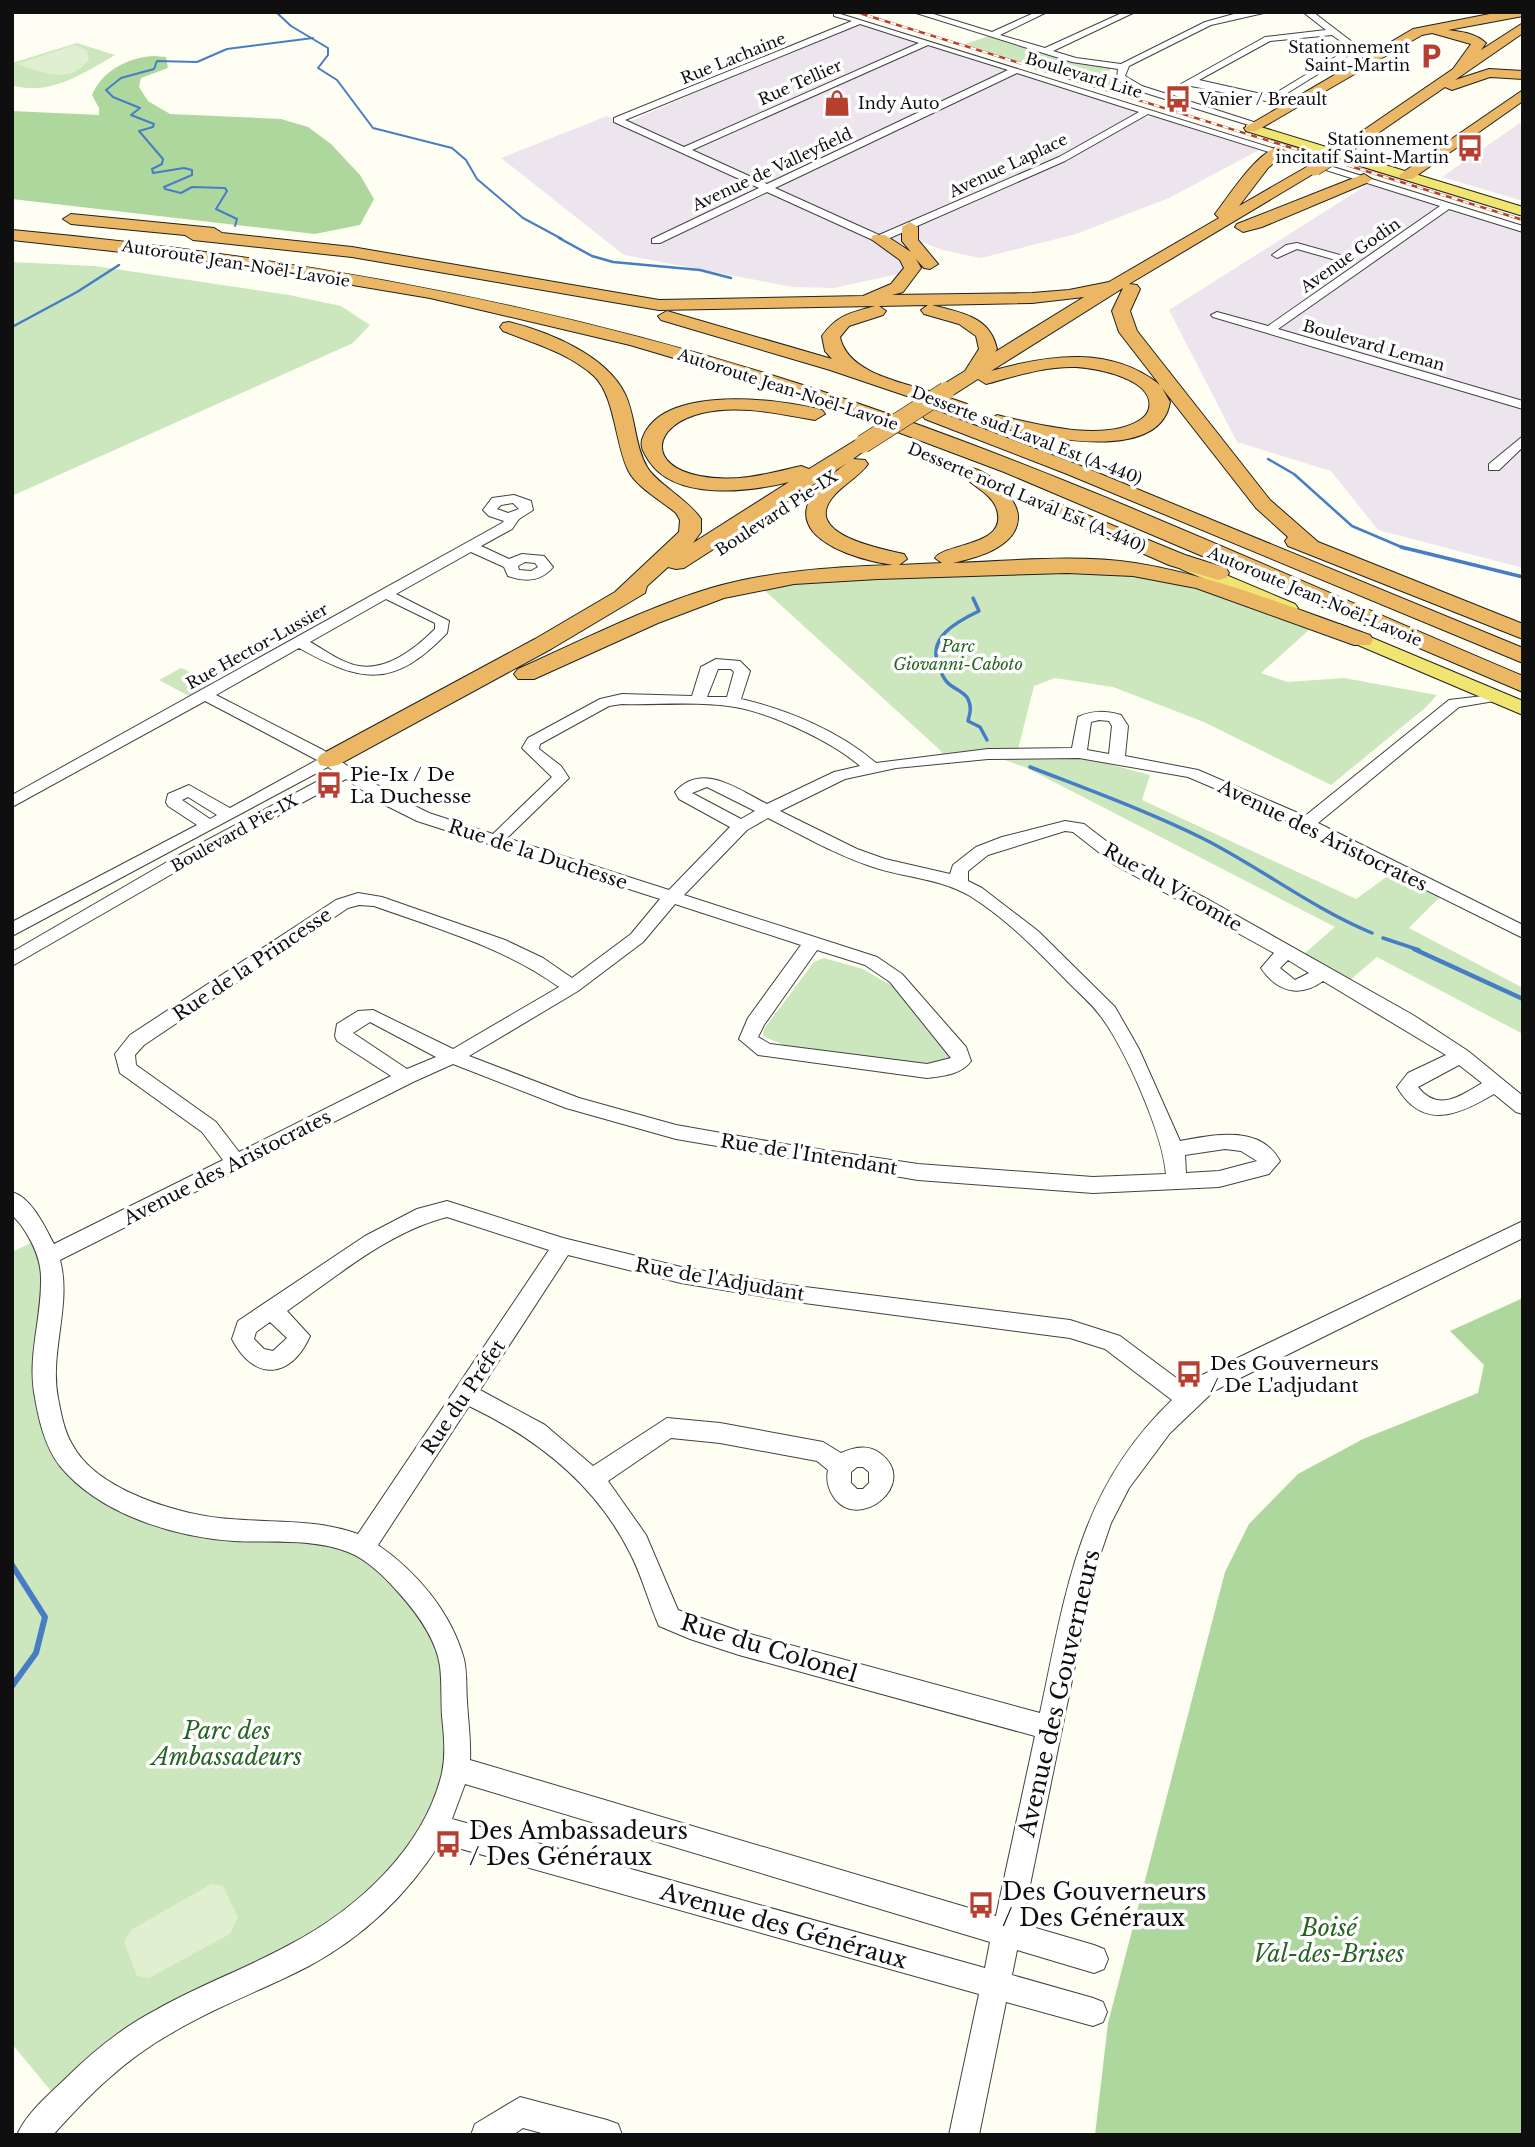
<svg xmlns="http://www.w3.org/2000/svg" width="1535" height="2147" font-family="'Libre Baskerville',serif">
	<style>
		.industrial { fill: #ede5ed }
		.green { fill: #cce7bd }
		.forest { fill: #aed79e }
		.pitch { fill: #dfefcf }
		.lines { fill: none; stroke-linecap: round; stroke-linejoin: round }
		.stream-far4 { stroke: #467dc5; stroke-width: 2 }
		.stream-far3 { stroke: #467dc5; stroke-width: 2.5 }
		.stream-far2 { stroke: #467dc5; stroke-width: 3.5 }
		.stream-far1 { stroke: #467dc5; stroke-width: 4.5 }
		.stream { stroke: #467dc5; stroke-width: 6 }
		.minor-casing { stroke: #424242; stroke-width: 2 }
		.major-casing { stroke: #202020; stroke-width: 2 }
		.highway-casing { stroke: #202020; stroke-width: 2 }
		.minor { fill: #fff; fill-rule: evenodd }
		.major { fill: #f0e571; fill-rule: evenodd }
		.highway { fill: #ebb764; fill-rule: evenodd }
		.rail-casing { stroke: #b73f2f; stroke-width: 2.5 }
		.rail { stroke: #fff; stroke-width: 2; stroke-dasharray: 6; stroke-linecap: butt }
		.highway-bridge-far1-casing { stroke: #202020; stroke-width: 16; stroke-linecap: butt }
		.highway-bridge-casing { stroke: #202020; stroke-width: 19; stroke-linecap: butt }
		.highway-bridge-far1 { stroke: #ebb764; stroke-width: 15 }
		.highway-bridge { stroke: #ebb764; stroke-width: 18 }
		.labels { text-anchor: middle; stroke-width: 7; stroke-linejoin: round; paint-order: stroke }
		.far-poi-label { font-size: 16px; fill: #0f0f0f; stroke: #fff; text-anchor: end }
		.far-street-label { font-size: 16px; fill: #0f0f0f; stroke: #fff }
		.far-park-label { font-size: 16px; font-style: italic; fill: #266423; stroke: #fff }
		.poi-label { font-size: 19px; fill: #0f0f0f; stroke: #fff; text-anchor: start }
		.street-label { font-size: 19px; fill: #0f0f0f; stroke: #fff }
		.near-street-label { font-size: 23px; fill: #0f0f0f; stroke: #fff }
		.near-park-label { font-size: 23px; font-style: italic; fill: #266423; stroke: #fff }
		.near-poi-label { font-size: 23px; fill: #0f0f0f; stroke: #fff; text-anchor: start }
	</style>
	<rect width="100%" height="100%" fill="#fefef2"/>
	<g class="industrial">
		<path d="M860,21L1016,70L1132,110L1144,117H1154L1259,150L1169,198L1076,234L981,258L942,250L917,240L887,248L906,260L903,273L834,288L793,287L624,255L501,158L607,116L617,120H633Z"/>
		<path d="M1520,123L1523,125V201L1442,177Z"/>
		<path d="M1370,183L1523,229V568L1378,530L1331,471L1237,442L1169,310Z"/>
	</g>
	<g class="green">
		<path d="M992,35L1080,62L1111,65L1109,74L1118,85L1130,90L1121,94L962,45Z"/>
		<path d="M77,43L115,55C84,73 49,97 12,85V63Z"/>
		<path d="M12,262L95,266L289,295L341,306L370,325L353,343L12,496Z"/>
		<path d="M1083,570L1131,573L1176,582L1310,629L1261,673L1288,682L1344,678L1437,695L1425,708L1331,785L1204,722L1113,687L1055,678L1034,686L1017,753H1067L1150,775L1142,800L1356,899L1396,870L1444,893L1409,928L1523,988V1034L1377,957L1343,986L1298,959L1335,927L1027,768L988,754L944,758L940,750L763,589L838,578Z"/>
		<path d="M181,668L184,669L211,684L189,696L159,680Z"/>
		<path d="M824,958L863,969L894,987L956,1054L946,1064H929L786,1046L763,1036L764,1029L814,962Z"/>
		<path d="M39,1239L49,1256L43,1365L60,1448L130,1506L342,1540L427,1610L454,1704L435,1828L357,1916L193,2004L61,2103L12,2044V1252Z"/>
	</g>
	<g class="forest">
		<path d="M153,56L166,57L168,68L141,78L139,87L148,101L170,114L281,119L308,127L331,144L360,175L374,199L360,225L315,234L12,199V111L99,115V108L92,95C102,71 127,58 153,56Z"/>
		<path d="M1523,1298V2135H1095L1108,2023L1225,1572L1249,1524L1298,1474L1363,1439L1478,1393L1484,1365L1450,1331Z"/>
	</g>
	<g class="pitch">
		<path d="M75,45L87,50L89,59C71,86 41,72 17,64Z"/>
		<path d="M211,1884L223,1886L238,1917L230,1934L149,1978L137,1976L124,1942L131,1930Z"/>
	</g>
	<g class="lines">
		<g class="stream-far4">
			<path d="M276,12L291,26L328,48V55L318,68L337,80L373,128L452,148L466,160L477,179L523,218L562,239"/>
			<path d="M235,226L237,219L216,209L227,191L225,188L192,187L181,193L165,189L164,187L192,175V170L184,168L153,173L152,169L162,164L163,159L139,131L153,127L154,124L131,115L140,108L113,97L106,90L121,78L154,69L157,61L197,62L227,49L313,38"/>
		</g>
		<g class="stream-far3">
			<path d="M559,238L592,256L613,262L700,270L731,278"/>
			<path d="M12,327L77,292L119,265"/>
			<path d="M1268,459L1294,474L1352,526L1406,549"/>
		</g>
		<g class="stream-far2">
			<path d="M1401,547L1523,577"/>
			<path d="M973,598L979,611C956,622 926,638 939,667C941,672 943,678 947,682C953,689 964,691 968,699C972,707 970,713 968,721L980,727L987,740"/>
			<path d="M1030,767C1089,790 1147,811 1204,839C1261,868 1312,908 1372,933"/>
			<path d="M1383,938L1419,950"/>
		</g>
		<path class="stream-far1" d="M1414,949L1523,999"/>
		<path class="stream" d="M12,1565L45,1617L36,1653L12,1686"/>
		<defs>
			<g id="minor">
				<path d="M834,12L1523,226V232L1449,209L1278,329L1523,401V409L1213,317L1211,315L1217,312L1268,326L1440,206L1148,114L1065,161L883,241H875L767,192L660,243H652V239L759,188L614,122V118L852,21L834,16ZM860,24L919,43L684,147L625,120ZM928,45L1008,70L767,184L692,150ZM1017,73L1139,112L1059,157L879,235L775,188Z"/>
				<path d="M913,12H927L992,32L1036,12H1047L1000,35L1045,48L1124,12H1135L1053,51L1076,58L1121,64L1205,22L1241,12H1268L1211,25L1129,66L1125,76L1142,86L1263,125L1255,127L1136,90L1124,85L1117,78L1118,69L1072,62Z"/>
				<path d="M1303,12H1313L1360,48L1276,100L1266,101L1181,84L1265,37L1326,30ZM1332,35L1350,48L1274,94L1266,95L1199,80L1270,41Z"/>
				<path d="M1297,243L1354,259L1355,261L1350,264L1297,249L1277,258L1272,255L1286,245Z"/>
				<path d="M1523,436V447L1499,470H1489V464Z"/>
				<path d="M514,495L531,501L533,510L519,519L512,529L481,546L509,559L522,554L544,556L553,567C541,582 525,582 508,576L504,567L471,552L396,594L449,621L447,633C393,689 362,683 299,648L216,695L323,750L393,795L429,813L493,834L552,777L522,748L528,738L600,699L622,694L692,696L701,667L716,659L740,661L750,671L741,699C788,710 839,731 876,763L988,749L1072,748L1078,717C1093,710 1105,711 1121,715L1128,726L1125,756L1198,770L1305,816L1449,700L1500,694L1503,697L1500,700L1459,707L1318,823L1523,925V938L1263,809L1188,777L1079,758L988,759L896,768L845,779L780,811L857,849L885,859L950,874L953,865L976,847L1002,837L1065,821L1084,824L1127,857L1209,900L1413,1015L1468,1051L1523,1096V1114L1516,1112L1494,1094C1459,1115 1423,1131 1397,1087L1408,1073L1446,1055L1323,981C1300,998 1277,992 1261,968L1274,953L1115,865L1073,832L1065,831L988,855L968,871V881L982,888L1038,931L1115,1007L1139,1049L1180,1141C1213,1135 1260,1124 1280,1161L1269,1174L1219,1187L1093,1193L918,1180L676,1139L566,1108L453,1064L413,1082L60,1260C72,1305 49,1352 58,1398C61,1413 64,1431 72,1444C96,1491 182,1516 231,1519C274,1523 317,1519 358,1534L549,1250L447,1217C388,1232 336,1277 287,1311L310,1336C291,1379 254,1382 232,1339L238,1321L365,1236L417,1209L447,1201L563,1238L681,1267L789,1285L1070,1320L1120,1336L1187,1386L1198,1377L1523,1221V1238L1214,1391L1170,1433L1129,1488L1111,1523L1094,1573L1022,1924L1094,1945L1104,1949L1108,1959L1104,1969L1094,1973L1017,1950L1012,1975L1093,1998L1103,2002L1107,2012L1103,2022L1093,2026L1006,2002L979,2135H949L979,1994L440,1843C408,1894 363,1937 309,1966C263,1990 214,2007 170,2034C124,2060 88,2096 53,2135H17C26,2114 47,2096 63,2081C90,2054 120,2029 154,2011C197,1986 245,1969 289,1945C356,1910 424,1849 442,1773C446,1754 444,1735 442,1716C441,1699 442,1682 440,1666C436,1638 416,1612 398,1592C385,1577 366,1559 348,1552C312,1538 271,1543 234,1541C174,1537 99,1514 60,1466C44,1446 38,1416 34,1392C28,1354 42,1316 41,1278C41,1258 32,1241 21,1225C18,1221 14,1218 12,1214C10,1208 12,1198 12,1192C32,1198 45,1227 54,1244L223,1160L202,1132L120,1073L115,1054L130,1035L336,900L358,893L382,897L505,940L543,958L572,978L631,934L660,899L417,821L381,803L346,779L191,863L12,966V952L179,855L335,772L328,767L12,936V922L197,825L168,806L166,802L168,794L189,785L230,808L317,760L205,701L12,807V795L502,523L504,521L489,516L483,510L492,498ZM513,503L519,509L508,513L497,509L501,505ZM525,562L535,563L538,567L531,571L519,570L518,566ZM386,599L435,623V629C416,648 387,671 359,666C341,663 325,650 310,642ZM718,669H731L734,672L727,697H707ZM622,704C659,705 699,701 735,707C771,713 833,742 860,766L834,772L767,804C739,790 702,761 675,792L679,799L730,827L669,890L507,838L569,778L561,766L539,749L540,744L609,706ZM1099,720L1109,721L1112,726L1109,754L1087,750L1091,722ZM707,787L755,811L741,819L692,793ZM188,797L217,815L210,819L182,800ZM768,818C802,835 836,855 873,867C906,878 939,878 970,896C1007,919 1039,952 1069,983C1080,994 1093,1005 1102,1018C1126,1051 1163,1134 1166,1174L1093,1177L918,1164L784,1144L676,1125L579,1098L469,1056L578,991L643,942L675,904L801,945L748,1018L739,1039L758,1055L927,1078C942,1076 961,1075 971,1061L966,1047L902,974L877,957L684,895L747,830ZM359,905L374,906C438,929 503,947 559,987L453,1049L373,1010L358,1011L337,1024L335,1036L337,1041L391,1076L239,1152L216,1122L136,1065L135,1055L144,1045L348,908ZM817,950L865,965L890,982L951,1058L927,1064L770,1044L758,1037L764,1025ZM1288,960L1309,973L1295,980L1280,968ZM370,1022L436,1057L407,1069L353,1033ZM1459,1065L1482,1083C1459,1097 1438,1112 1418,1087ZM1225,1149L1241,1151L1257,1161L1219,1171L1186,1173L1185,1155ZM568,1255L681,1283L789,1301L1070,1338L1105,1349L1172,1400C1078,1490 1066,1592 1040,1713L739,1631L678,1610L646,1535L608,1481L671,1438L720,1443L817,1461L828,1470C826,1480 828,1488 833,1496C857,1534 920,1484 881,1454C869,1444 854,1447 841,1453L823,1442L720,1423L667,1418L593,1466L545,1425L480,1390ZM270,1322L287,1338L273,1351L264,1349L254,1339L256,1332ZM469,1406C536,1438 595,1484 629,1551C642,1575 648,1601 659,1626L690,1639L739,1655L1035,1736L996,1916L470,1760C471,1740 468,1721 467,1701C466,1687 467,1672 464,1659C451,1612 417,1572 378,1545ZM857,1467H863L869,1472V1483L863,1489H857L851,1483V1472ZM465,1784L990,1942L985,1968L452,1819Z"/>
				<path d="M520,2097L607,2120L618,2124L622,2135H549L523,2128L513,2135H471L475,2124Z"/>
			</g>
			<g id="major">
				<path d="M1251,124L1523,207V216L1246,131V125Z"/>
				<path d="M1188,559L1295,604L1298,608L1295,612H1281L1181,569L1178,565L1181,561Z"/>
				<path d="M1339,624L1523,701V715L1332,634L1329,630L1332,626Z"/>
			</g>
			<g id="highway">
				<path d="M1500,12H1523V16L1448,30C1462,32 1475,33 1486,43L1481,50L1523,23V33L1455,80L1489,69L1523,71V79L1490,77L1452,90L1445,87L1352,151H1342L1339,148L1342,145L1453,69L1471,44L1432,33L1422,35L1256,131H1246L1244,128L1413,29Z"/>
				<path d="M1523,90V101L1412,179H1402L1399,176L1402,173Z"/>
				<path d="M1278,147L1286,152L1268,168L1239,206L1310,165H1320L1323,168L1129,284L1137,285L1140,289L1130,311L1137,331L1270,500L1318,542L1523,624V639L1288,546L1285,541L1288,537L1256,508L1162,388L1170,402C1160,465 1038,436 997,427L987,421L997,415C1036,424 1104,443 1140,420C1145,417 1148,413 1149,408C1155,379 1096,368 1076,367C1045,366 1016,376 986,384L978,379L953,395L944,396L967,404L970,408L960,414L830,370L661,320L658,316L667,311L832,359L825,351L822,336C837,315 850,313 875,306L659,310L352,257L193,240L185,235L71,224L63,219L71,214L214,228L222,233L352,247L659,300L863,296L891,284L904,268L900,260L871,239L873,235H885L911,252L902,241V227L910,222L918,227V240L938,264L930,269L924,268L916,259L921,268L903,292L892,295L1032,293L1069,290L1109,282L1219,218L1215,214C1229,196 1256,153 1278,147ZM1123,288L1112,311L1119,332L1160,385C1111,345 1048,355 991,371ZM1084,297L995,352L997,349C990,316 961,313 932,305L1032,303ZM928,305L921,310L924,314L959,324L976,336L979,349L965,371L939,387L937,391L939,394C907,383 848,375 840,337L849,326L883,315L886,311L879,306Z"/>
				<path d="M1364,174L1372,179L1369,182L1262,227L1243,232L1235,227L1237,224Z"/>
				<path d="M12,230C296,256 575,307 845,399C1076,477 1298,581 1523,676V692L1004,472L831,407L731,375L630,345L430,298L222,263L12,240Z"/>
				<path d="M509,322C549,332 606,355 625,394C636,417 634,444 647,467C657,484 688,499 701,519V532L693,543L789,482C749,492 675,501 649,461C644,453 639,446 643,437C664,384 780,399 822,410L825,414L815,420C779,414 739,404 702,413C652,425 646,466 700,476C734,483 768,474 801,466L809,469L856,440H870L873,444L853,459L865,460L868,464C859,477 842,485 832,498C803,535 883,549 904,554L907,559L899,565L942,563L935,558C947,542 1011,547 996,507C990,492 969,485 960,472L963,468C983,463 1020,498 1018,519C1016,548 975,558 953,563C1013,561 1076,554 1135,563C1216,576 1293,608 1370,635L1373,640L1370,645H1354L1196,588L1133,576L1067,573L878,579L794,584L724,598L658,623L534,679H518L514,674L518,669C581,641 645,608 711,588C770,571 832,567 893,565C865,561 791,543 809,501C816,485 834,473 847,463L684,568L676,569L668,567L647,586L645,593L551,649L338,765L329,767L320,765L317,760L320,755L535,639L615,592L679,532L680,520L676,513C662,501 636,487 628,470C615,443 615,396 594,376C569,353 533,343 503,331L500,327L503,323Z"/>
				<path d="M932,409L1081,466L1523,648V663L1067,474L925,419L922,415L925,411Z"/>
				<path d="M1053,501L1185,555L1226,568L1229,573L1226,578L1218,580L1169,565L1046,511L1043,507L1046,503Z"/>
			</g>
		</defs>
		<use href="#minor" class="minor-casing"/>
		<use href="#major" class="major-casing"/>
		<use href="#highway" class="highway-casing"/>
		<use href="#minor" class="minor"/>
		<use href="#major" class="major"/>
		<use href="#highway" class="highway"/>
		<defs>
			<path id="rail" d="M856,12L1523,220"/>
		</defs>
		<use href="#rail" class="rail-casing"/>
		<use href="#rail" class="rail"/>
		<defs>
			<path id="highway-bridge-far1" d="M1315,168L1347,148"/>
			<path id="highway-bridge" d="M863,444L946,391"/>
		</defs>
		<use href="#highway-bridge-far1" class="highway-bridge-far1-casing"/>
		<use href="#highway-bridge" class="highway-bridge-casing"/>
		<use href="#highway-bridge-far1" class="highway-bridge-far1"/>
		<use href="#highway-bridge" class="highway-bridge"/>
	</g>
	<defs>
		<symbol id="parking-bare" viewBox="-9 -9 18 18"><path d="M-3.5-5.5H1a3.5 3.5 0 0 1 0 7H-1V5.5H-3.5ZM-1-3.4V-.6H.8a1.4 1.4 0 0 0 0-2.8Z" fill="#b73f2f" stroke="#fff" stroke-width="2.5" paint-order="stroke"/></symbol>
		<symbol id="bus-bare" viewBox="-9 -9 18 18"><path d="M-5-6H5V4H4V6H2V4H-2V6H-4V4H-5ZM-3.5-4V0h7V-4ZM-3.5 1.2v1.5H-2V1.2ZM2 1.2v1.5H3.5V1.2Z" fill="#b73f2f" stroke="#fff" stroke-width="2.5" paint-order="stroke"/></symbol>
		<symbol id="shop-bare" viewBox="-9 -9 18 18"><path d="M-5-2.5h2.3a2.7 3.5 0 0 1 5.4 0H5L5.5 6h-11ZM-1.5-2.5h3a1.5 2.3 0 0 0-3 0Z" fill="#b73f2f" stroke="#fff" stroke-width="2.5" paint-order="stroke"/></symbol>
	</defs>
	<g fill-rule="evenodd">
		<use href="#parking-bare" x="1412" y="37" width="38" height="38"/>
		<use href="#bus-bare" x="1159" y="80" width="38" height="38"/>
		<use href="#shop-bare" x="818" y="84" width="38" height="38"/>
		<use href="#bus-bare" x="1451" y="129" width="38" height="38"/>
		<use href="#bus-bare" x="310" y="766" width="38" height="38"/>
		<use href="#bus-bare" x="1170" y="1355" width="38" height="38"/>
		<use href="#bus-bare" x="429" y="1825" width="38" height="38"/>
		<use href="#bus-bare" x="962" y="1886" width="38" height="38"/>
	</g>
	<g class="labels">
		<g class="far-poi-label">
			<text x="1410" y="53">Stationnement<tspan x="1410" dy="18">Saint-Martin</tspan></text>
			<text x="1199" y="105" text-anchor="start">Vanier / Breault</text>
			<text x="858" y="109" text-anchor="start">Indy Auto</text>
			<text x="1449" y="145">Stationnement<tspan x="1449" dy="18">incitatif Saint-Martin</tspan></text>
		</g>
		<g class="far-street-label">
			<text transform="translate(733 58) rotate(-22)" y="6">Rue Lachaine</text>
			<text transform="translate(1084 75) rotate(17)" y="6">Boulevard Lite</text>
			<text transform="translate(800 82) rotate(-24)" y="6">Rue Tellier</text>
			<text transform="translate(1008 165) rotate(-25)" y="6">Avenue Laplace</text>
			<text transform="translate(772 169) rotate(-25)" y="6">Avenue de Valleyfield</text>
			<text transform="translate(1350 255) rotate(-35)" y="6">Avenue Godin</text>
			<text transform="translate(236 263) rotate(9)" y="6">Autoroute Jean-Noël-Lavoie</text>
			<text transform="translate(1374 345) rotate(16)" y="6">Boulevard Leman</text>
			<text transform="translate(788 389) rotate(18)" y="6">Autoroute Jean-Noël-Lavoie</text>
			<text transform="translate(1027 435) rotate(21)" y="6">Desserte sud Laval Est (A-440)</text>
			<text transform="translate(1027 497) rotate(23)" y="6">Desserte nord Laval Est (A-440)</text>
			<text transform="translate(776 513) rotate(-33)" y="6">Boulevard Pie-IX</text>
			<text transform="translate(1315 596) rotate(23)" y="6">Autoroute Jean-Noël-Lavoie</text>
			<text transform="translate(257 646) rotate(-29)" y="6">Rue Hector-Lussier</text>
			<text transform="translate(234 833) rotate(-29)" y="6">Boulevard Pie-IX</text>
		</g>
		<g class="far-park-label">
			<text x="958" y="652">Parc<tspan x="958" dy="18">Giovanni-Caboto</tspan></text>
		</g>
		<g class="poi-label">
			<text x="350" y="781">Pie-Ix / De<tspan x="350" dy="22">La Duchesse</tspan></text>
			<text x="1210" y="1370">Des Gouverneurs<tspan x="1210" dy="22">/ De L'adjudant</tspan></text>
		</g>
		<g class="street-label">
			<text transform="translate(1323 835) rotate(26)" y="7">Avenue des Aristocrates</text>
			<text transform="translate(538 854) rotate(18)" y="7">Rue de la Duchesse</text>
			<text transform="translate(1173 887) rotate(30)" y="7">Rue du Vicomte</text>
			<text transform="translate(252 964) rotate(-34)" y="7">Rue de la Princesse</text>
			<text transform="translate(809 1154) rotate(9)" y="7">Rue de l'Intendant</text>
			<text transform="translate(227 1167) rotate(-27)" y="7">Avenue des Aristocrates</text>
			<text transform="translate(720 1279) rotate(10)" y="7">Rue de l'Adjudant</text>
			<text transform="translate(463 1397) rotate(-56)" y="7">Rue du Préfet</text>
		</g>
		<g class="near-street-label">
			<text transform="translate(769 1648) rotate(17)" y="8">Rue du Colonel</text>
			<text transform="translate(1059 1693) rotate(-77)" y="8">Avenue des Gouverneurs</text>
			<text transform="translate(784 1926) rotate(16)" y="8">Avenue des Généraux</text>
		</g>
		<g class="near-park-label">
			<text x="227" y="1739">Parc des<tspan x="227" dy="26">Ambassadeurs</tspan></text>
			<text x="1329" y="1936">Boisé<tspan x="1329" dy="26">Val-des-Brises</tspan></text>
		</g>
		<g class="near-poi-label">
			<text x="469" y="1839">Des Ambassadeurs<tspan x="469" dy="26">/ Des Généraux</tspan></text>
			<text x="1002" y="1900">Des Gouverneurs<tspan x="1002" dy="26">/ Des Généraux</tspan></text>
		</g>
	</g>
	<rect width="1535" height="2147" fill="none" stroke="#0f0f0f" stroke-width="28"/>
</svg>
